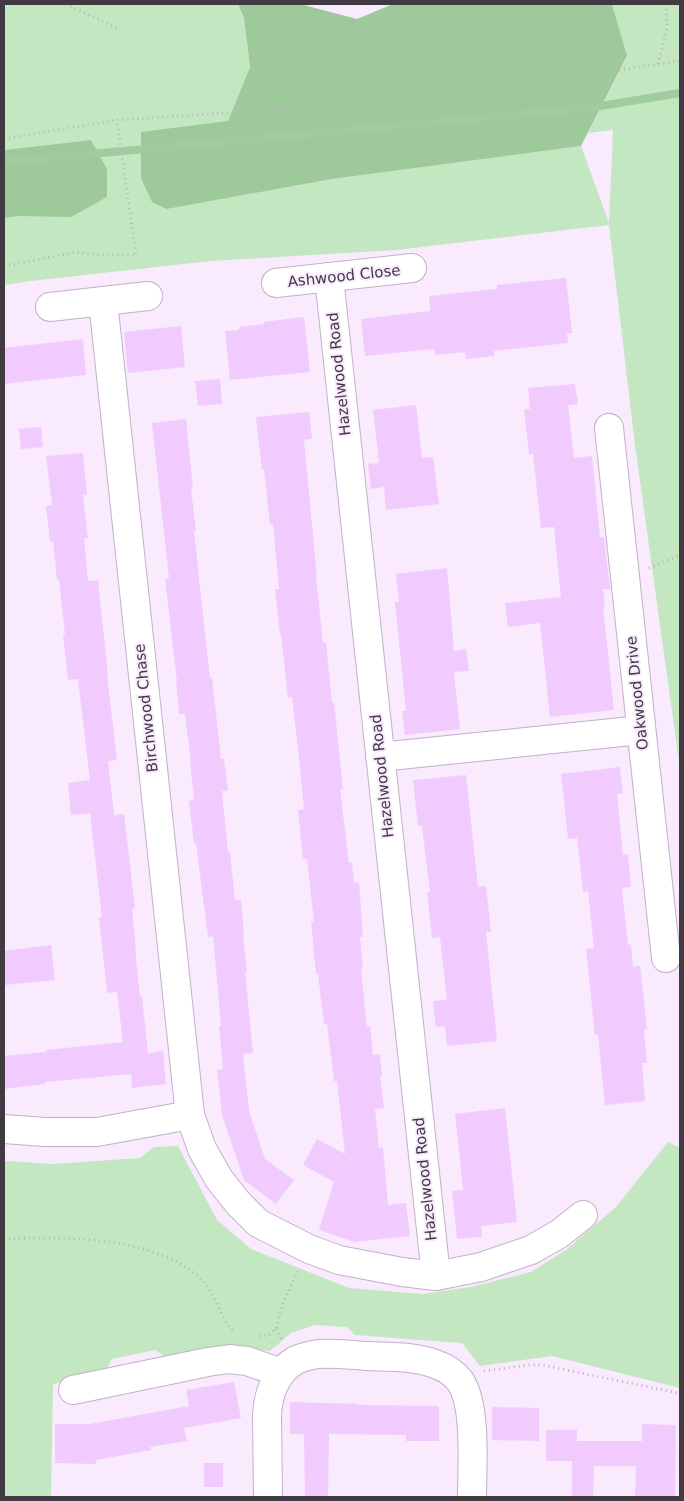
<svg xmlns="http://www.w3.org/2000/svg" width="684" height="1501" font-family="'DejaVu Sans',sans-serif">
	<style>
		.green { fill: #c3e7c1 }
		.forest { fill: #9dc99b }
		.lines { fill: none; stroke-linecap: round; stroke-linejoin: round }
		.stream { stroke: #a0cc9e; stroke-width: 8 }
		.building { fill: #f1cbfd }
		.minor-casing { stroke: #c2b0c7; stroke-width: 30 }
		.path { stroke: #beb2c1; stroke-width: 3; stroke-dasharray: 1 4; stroke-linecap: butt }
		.minor { stroke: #fff; stroke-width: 28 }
		.labels { text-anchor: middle; stroke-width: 4; stroke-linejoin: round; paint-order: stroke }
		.street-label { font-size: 15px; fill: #413a43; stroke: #f9eafd }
	</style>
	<rect width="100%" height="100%" fill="#f9eafd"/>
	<g class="green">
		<path d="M4,4H238L244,18L250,67L228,121L167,209L332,179L581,146L609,223L613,130L588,133L627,57L612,4H680V769L635,445L609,225L396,250L210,261L31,281L4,285V218L20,216L106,197L107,169L91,140L4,150Z"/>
		<path d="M668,1142L680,1148V1388L552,1356L480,1366L462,1343L355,1335L347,1327L315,1325L291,1333L270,1351L239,1347L169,1359L155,1350L112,1359L106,1370L53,1384L51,1497H4V1161L54,1164L140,1158L154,1147L178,1146L217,1220L251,1249L349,1288L423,1294L471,1287L531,1272L566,1250L616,1207Z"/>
	</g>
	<g class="forest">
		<path d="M238,4H300L357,19L393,4H612L627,56L581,146L332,179L167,209L152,202L141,178V132L228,121L250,67L244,18Z"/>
		<path d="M91,140L107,169V197L71,217L20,216L4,218V150Z"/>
	</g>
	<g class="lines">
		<path class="stream" d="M4,162L588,108L680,93"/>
	</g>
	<g class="building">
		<path d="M566,278L572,333H567L568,343L494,351V356L466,359L465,352L435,355L434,349L365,356L361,319L430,311L429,296L497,289V285Z"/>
		<path d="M304,317L310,372L230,380L225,331L239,330V327L264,324V322Z"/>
		<path d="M181,326L185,367L128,373L124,332Z"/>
		<path d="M83,339L86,375L4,384V348Z"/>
		<path d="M220,379L222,404L198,406L195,381Z"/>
		<path d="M575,384L578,404L568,405L574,458L592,456L600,537H604L610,589H603L605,607H603L614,710L550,717L540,623L508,627L505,603L561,597L554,527L541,528L533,454H529L524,410L530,409L528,388Z"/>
		<path d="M416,405L422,458L433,457L439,504L386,510L384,487L371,489L368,464L379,463L373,410Z"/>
		<path d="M309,412L312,439L304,440L317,577H316L323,643H326L332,703L334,702L343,789L340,790L349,863L352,862L354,883L359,882L363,937H360L363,969H361L367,1027L370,1026L373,1055L380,1054L382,1076H380L384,1108L375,1109L379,1148L383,1147L388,1205L406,1203L410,1236L354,1242L319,1230L334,1182L303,1165L317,1139L345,1154L337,1081H334L327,1024H324L318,974H316L311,922L314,921L307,859H303L298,810L304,809L298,749L292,697L288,698L281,634H280L275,589H279L273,524H270L264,470H262L256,417Z"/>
		<path d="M186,419L193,489L191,490L196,530L194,531L210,679L212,678L221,759H224L228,790L222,791L228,853H230L235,900H241L244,933H243L247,972H245L253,1053L243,1054L249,1111L265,1159L294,1180L276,1204L244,1180L222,1115L217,1070L223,1069L219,1026H221L217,980L213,936L208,937L196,843H194L189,801L194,800L190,763L191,762L185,714H179L176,682H177L165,579L169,578L152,423Z"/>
		<path d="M41,427L43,447L21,449L19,429Z"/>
		<path d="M83,453L87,495H83L88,538H84L88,581L98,580L108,676H107L117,760L108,761L114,815L124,814L135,908L132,909L136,948H135L140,997H142L148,1053L163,1051L166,1084L132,1088L131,1074L45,1082V1084L4,1089V1056L46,1052V1050L123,1042L117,992L107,993L99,917H102L90,813L71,815L68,783L90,780L78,679L68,680L63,635H65L59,580H57L53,541L50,542L46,506L52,505L46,456Z"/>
		<path d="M447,568L454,651L466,649L469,671L454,672L460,729L405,735L402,711H406L395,602H399L396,574Z"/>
		<path d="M620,767L623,793L617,794L623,855L628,854L631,887L622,888L628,945L631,944L633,967L640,966L647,1029L644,1030L647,1063H642L645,1101L605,1105L598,1035H595L586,949L594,948L588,891L583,892L577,838L568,839L561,774Z"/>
		<path d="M466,775L478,887L486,886L491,932H486L497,1041L447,1046L445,1026L436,1027L433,1001L447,1000L440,937L432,938L427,892H430L422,826H418L413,780Z"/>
		<path d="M51,945L55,980L4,985V951Z"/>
		<path d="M505,1108L517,1222L481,1226L482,1237L457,1239L452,1191L463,1190L455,1114Z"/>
		<path d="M234,1382L241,1418L184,1428L187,1441L150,1447L151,1450L96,1460V1464L55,1463V1424H90L189,1406L186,1390Z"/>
		<path d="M290,1402L358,1404V1405L439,1406V1441H406V1435L329,1434L328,1497H305L304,1434H290Z"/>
		<path d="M492,1407L539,1408V1441L492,1440Z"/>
		<path d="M642,1424L676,1425L675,1497H635L636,1466H594L593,1497H572V1461H546V1430H577V1441H642Z"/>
		<rect x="204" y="1463" width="19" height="24"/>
	</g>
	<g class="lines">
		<defs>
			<g id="minor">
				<path d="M329,277L436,1276"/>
				<path d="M276,283L412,268"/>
				<path d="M103,301L190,1115L202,1149L219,1179L238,1203L258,1223L309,1249L339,1260L402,1272L436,1276L481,1267L531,1250L559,1234L583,1215"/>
				<path d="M50,307L148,296"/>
				<path d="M609,428L666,958"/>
				<path d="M380,757L641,730"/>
				<path d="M4,1129L45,1132H97L190,1115"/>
				<path d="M73,1390L208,1362L229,1359L247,1361L281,1373"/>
				<path d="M268,1497L267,1415C268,1394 276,1371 296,1360C303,1357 311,1355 318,1354C334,1353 351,1355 367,1356C390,1357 414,1356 435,1364C444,1367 454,1373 460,1381C477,1405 472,1467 472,1497"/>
			</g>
		</defs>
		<use href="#minor" class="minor-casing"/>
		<g class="path">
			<path d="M66,4L119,29"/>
			<path d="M593,4L605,72"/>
			<path d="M658,64L667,28L666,4"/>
			<path d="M4,139L117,120L501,95L605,72L680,61"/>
			<path d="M4,266L77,252L97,255H136L117,120"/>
			<path d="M649,568L680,555"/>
			<path d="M4,1239C62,1236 158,1236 202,1280C215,1292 223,1325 234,1331"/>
			<path d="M276,1329L282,1339"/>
			<path d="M259,1336L268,1335L276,1329L283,1303L298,1271"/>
			<path d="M484,1371L529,1365H542L673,1392L680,1394"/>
		</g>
		<use href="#minor" class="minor"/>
	</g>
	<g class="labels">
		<g class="street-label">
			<text transform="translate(344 276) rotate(-6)" y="5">Ashwood Close</text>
			<text transform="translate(339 374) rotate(-96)" y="5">Hazelwood Road</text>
			<text transform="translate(637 693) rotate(-96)" y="5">Oakwood Drive</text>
			<text transform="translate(146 708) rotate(-96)" y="5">Birchwood Chase</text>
			<text transform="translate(382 776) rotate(-96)" y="5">Hazelwood Road</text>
			<text transform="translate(425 1179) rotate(-96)" y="5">Hazelwood Road</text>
		</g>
	</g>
	<rect width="684" height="1501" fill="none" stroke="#413a43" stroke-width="10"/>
</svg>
